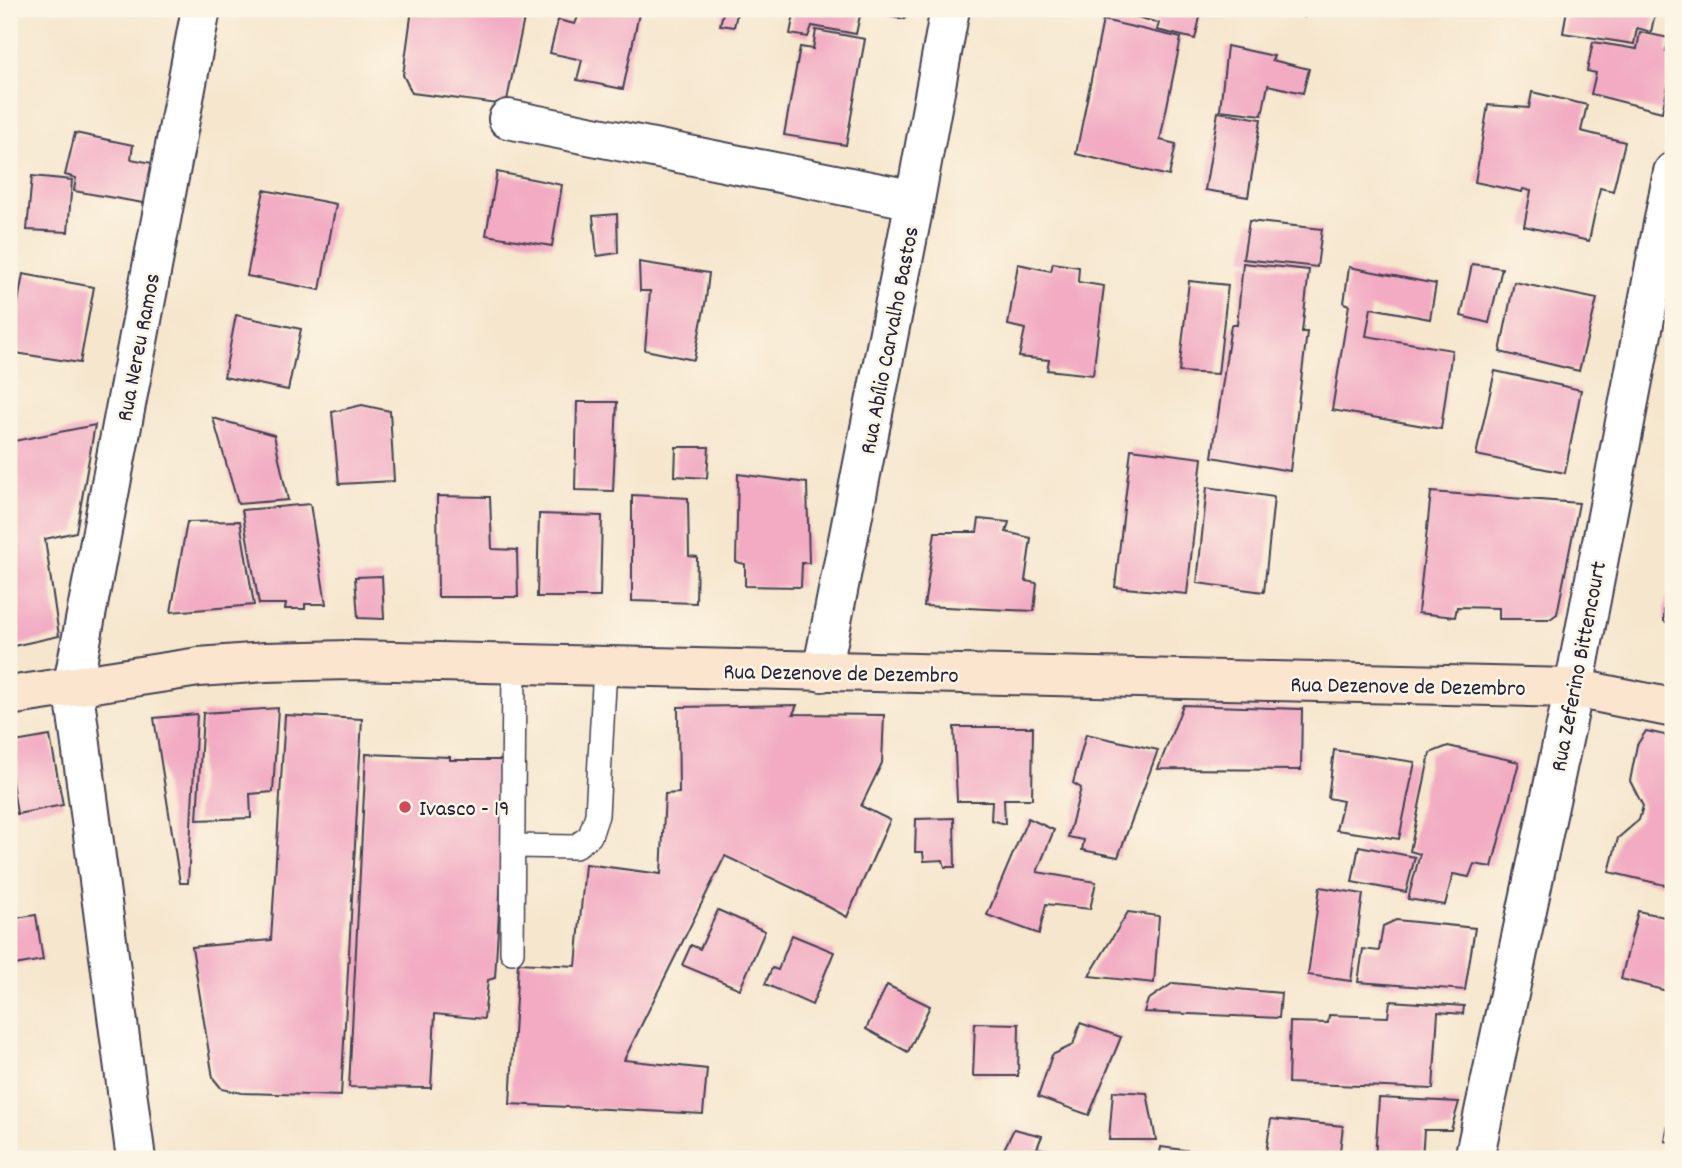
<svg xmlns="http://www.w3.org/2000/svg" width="1682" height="1168" font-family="Dekko,sans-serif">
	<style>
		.building { fill: #f2abc3 }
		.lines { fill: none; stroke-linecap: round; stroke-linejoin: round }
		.service-casing { stroke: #423f51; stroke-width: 26 }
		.minor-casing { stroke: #423f51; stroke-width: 42 }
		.secondary-casing { stroke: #423f51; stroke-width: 42 }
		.service { stroke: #fff; stroke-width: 23 }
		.minor { stroke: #fff; stroke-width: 38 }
		.secondary { stroke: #fce5cf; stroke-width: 38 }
		.poi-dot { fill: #d1495b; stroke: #fcf5e5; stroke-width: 2.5 }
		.labels { text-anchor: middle; stroke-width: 5; stroke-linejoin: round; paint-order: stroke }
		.street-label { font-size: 23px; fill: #22223b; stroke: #fcf5e5 }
		.poi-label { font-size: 23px; fill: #22223b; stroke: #fcf5e5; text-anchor: start }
	</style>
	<rect width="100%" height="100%" fill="#fcf5e5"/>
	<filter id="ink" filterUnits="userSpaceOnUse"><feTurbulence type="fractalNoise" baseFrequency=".0143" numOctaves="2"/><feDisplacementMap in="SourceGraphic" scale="14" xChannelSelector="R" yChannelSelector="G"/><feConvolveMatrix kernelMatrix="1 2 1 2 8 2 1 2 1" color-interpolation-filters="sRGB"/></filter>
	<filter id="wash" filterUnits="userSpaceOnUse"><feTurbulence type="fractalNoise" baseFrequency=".00686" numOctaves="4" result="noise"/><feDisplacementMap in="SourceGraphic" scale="28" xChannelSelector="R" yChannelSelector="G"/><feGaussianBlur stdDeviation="1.57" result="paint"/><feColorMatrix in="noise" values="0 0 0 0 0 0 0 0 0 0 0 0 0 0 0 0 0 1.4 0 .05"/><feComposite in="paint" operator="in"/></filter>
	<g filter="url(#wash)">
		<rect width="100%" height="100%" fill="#f6e6ce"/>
		<g id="blocks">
			<g class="building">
				<path d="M412,9H526L506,105L412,93L403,75Z"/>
				<path d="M556,9H640L623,89L577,80L582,60L550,53L558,20L575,24L578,17L555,11Z"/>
				<path d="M724,9H738L734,27L720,25Z"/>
				<path d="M795,9H907L905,19L861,11L856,34L812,26L808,37L790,34Z"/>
				<path d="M1106,9H1202L1195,39L1157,30L1159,23Z"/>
				<path d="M1252,9H1277L1276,15Z"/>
				<path d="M1284,9H1307L1305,17L1283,12Z"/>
				<path d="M1567,9H1656L1651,32L1637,28L1634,44L1563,33Z"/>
				<path d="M1103,20L1181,38L1160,140L1176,144L1169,176L1076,154Z"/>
				<path d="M816,30L865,39L846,145L784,135L800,47L813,49Z"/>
				<path d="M1640,32L1669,38L1666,51L1673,52V65L1662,112L1591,94L1596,73L1587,71L1593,42L1637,49Z"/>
				<path d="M1227,46L1274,56L1272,60L1309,69L1303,93L1268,85L1262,115L1220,110Z"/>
				<path d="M1532,92L1587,105L1581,131L1625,142L1613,191L1600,188L1589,241L1524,226L1531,191L1523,189L1522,192L1475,182L1488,105L1529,108Z"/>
				<path d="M1218,112L1261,119L1248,197L1205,190Z"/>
				<path d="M75,133L133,145L131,159L157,164L149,204L74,191L76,178L65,175Z"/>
				<path d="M497,172L562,185L552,246L486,235Z"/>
				<path d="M32,176L72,180L68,232L27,230Z"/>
				<path d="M264,190L336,204L320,290L247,276Z"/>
				<path d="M617,214L618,253L597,256L593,216Z"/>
				<path d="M1249,221L1322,229L1317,267L1243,259Z"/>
				<path d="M639,262L709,273L706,299L694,360L645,350L650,291H640Z"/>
				<path d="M1053,263L1079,267L1078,282L1104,286L1093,375L1047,370L1049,360L1019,357L1025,329L1008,325L1018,264L1051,271Z"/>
				<path d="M1243,263L1309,270L1302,332H1307L1290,471L1212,457L1231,325H1237Z"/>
				<path d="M1472,264L1502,268L1489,323L1461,316Z"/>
				<path d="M1349,267L1436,284L1430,319L1371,308L1366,336L1452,350L1441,429L1332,410L1349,305L1344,303Z"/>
				<path d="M23,274L94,287L80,363L9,352Z"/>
				<path d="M1189,281L1228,285L1218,374L1179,372Z"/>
				<path d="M1514,282L1597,299L1579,371L1500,352Z"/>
				<path d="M236,315L301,329L288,390L224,377Z"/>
				<path d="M1495,371L1581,390L1565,473L1476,455Z"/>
				<path d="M577,402H617L613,491L575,490Z"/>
				<path d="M362,405L390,411L394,481L339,484L332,412Z"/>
				<path d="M213,418L274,435L288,500L238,504Z"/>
				<path d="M95,425L76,532L45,539L59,636L9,647V442Z"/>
				<path d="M676,447H709L707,478L675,476Z"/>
				<path d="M1131,449L1202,458L1187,594L1115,587Z"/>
				<path d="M738,474L807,483L809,563H802L801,587L745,586V564L736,562Z"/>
				<path d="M1207,487L1274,497L1264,592L1197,583Z"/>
				<path d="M1431,492L1579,503L1557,614L1550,619H1499V608L1457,607L1455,617L1418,613Z"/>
				<path d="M632,495L688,498L689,556L697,557L696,603L632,601Z"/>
				<path d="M437,496L490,497L492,549L517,550L518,597H438Z"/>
				<path d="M310,504L326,604H305V609H285L286,604H259L242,510Z"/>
				<path d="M539,514L602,516L600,597H537Z"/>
				<path d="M979,519L1009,522L1006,532L1031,538L1025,581L1037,583L1034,611L924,606L935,532H977Z"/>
				<path d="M240,521L254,605L171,612L187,522Z"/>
				<path d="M1672,574H1673V626L1664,621V610Z"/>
				<path d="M382,576L384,619L358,618L355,577Z"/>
				<path d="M797,705L793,714L884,715L882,763L861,806L890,820L847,917L801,892L725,856L624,1060L707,1069L703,1114L510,1104L518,963L576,966L585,864L661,874L665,794L679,793L678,707Z"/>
				<path d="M1183,705L1302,709L1301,770L1158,769Z"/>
				<path d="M278,708L273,792L250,794L251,818L197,820L203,713Z"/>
				<path d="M197,714L188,883H180L154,718Z"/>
				<path d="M285,715L362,719L341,1096L242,1093L222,1089L213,1078L192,947L271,940Z"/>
				<path d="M954,727H1033L1032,799H1004L1005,824L991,820L992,801H957Z"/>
				<path d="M1646,731L1665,735L1671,751L1673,752V887L1609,872L1618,838L1639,820L1643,806L1630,781L1637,745Z"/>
				<path d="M1086,734L1158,750L1118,857L1082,850L1084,840L1068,837L1081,788L1073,783Z"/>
				<path d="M50,736L63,805L17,814L9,762V743Z"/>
				<path d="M1448,746L1519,762L1492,867L1474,864L1469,877L1453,874L1445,905L1408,899L1420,854L1410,851L1430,753Z"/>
				<path d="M1334,750L1415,762L1399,839L1336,830L1343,801L1328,798Z"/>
				<path d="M366,754L450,757V760H508L495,978L488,980L484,1019L435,1014L431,1088L349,1087Z"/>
				<path d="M954,818L955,867H945L943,860L924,861L923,852H915L916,819Z"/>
				<path d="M1028,818L1054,830L1037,872L1096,882L1090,909L1046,904L1039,934L987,915Z"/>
				<path d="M1359,846L1415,857L1406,892L1352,882Z"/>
				<path d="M1320,887L1363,894L1351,981L1308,975Z"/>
				<path d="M9,889L15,914L9,915Z"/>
				<path d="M718,910L765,931L740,989L682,965L691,945L700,949Z"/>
				<path d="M1638,911L1673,919V975H1671L1667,991L1621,979Z"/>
				<path d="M1128,912L1159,916L1154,983L1089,976Z"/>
				<path d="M36,915L43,960L9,966V919Z"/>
				<path d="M1396,920L1475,928L1465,990L1358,982L1363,949L1379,951L1383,926Z"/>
				<path d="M792,935L834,952L812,1005L765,984L772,968L778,970Z"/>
				<path d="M1173,983L1281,993L1279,1018L1144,1012L1148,1000Z"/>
				<path d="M887,985L930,1006L908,1052L866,1029Z"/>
				<path d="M1390,1001L1464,1006L1463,1014L1438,1012L1433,1089L1288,1083L1290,1022L1328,1023L1329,1015L1388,1017Z"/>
				<path d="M975,1023L1019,1024L1018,1076H973Z"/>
				<path d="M1080,1023L1121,1037L1089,1115L1038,1097L1052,1055L1073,1045Z"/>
				<path d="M1113,1091L1147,1093L1156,1140H1109Z"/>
				<path d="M1379,1098L1459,1102L1451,1130H1424L1422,1159H1375Z"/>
				<path d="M1672,1103H1673V1143L1665,1141Z"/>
				<path d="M1271,1119L1343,1126L1339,1159H1265Z"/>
				<path d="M1014,1129L1042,1136L1037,1148L1082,1155L1081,1159H999Z"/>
				<path d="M1161,1147L1245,1158V1159H1159Z"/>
			</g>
		</g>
	</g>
	<g filter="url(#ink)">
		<use href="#blocks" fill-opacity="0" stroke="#423f51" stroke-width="2"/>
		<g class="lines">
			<defs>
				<g id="service">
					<path d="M513,846L575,847L590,836L597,815L605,667"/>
					<path d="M512,952L514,665"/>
				</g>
				<g id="minor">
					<path d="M508,119L915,200"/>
					<path d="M822,672L915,200L950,9"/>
					<path d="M136,1159L73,684L201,9"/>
					<path d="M1474,1159L1574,688L1673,172"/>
				</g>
				<path id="secondary" d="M9,696L199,667L265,662L349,660L1574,688L1673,708"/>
			</defs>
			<use href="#service" class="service-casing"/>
			<use href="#minor" class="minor-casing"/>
			<use href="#secondary" class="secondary-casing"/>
			<use href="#service" class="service"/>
			<use href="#minor" class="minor"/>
			<use href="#secondary" class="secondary"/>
		</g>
	</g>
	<circle class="poi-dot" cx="405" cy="807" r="7"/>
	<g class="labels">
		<g class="street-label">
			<text transform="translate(888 340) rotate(-79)" y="8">Rua Abílio Carvalho Bastos</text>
			<text transform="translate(137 347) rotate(-79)" y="8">Rua Nereu Ramos</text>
			<text transform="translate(1577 666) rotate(-79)" y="8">Rua Zeferino Bittencourt</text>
			<text transform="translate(841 672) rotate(1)" y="8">Rua Dezenove de Dezembro</text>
			<text transform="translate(1408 685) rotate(1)" y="8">Rua Dezenove de Dezembro</text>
		</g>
		<g class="poi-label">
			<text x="419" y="815">Ivasco - 19</text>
		</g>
	</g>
	<rect width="1682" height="1168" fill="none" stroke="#fcf5e5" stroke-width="35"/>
</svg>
